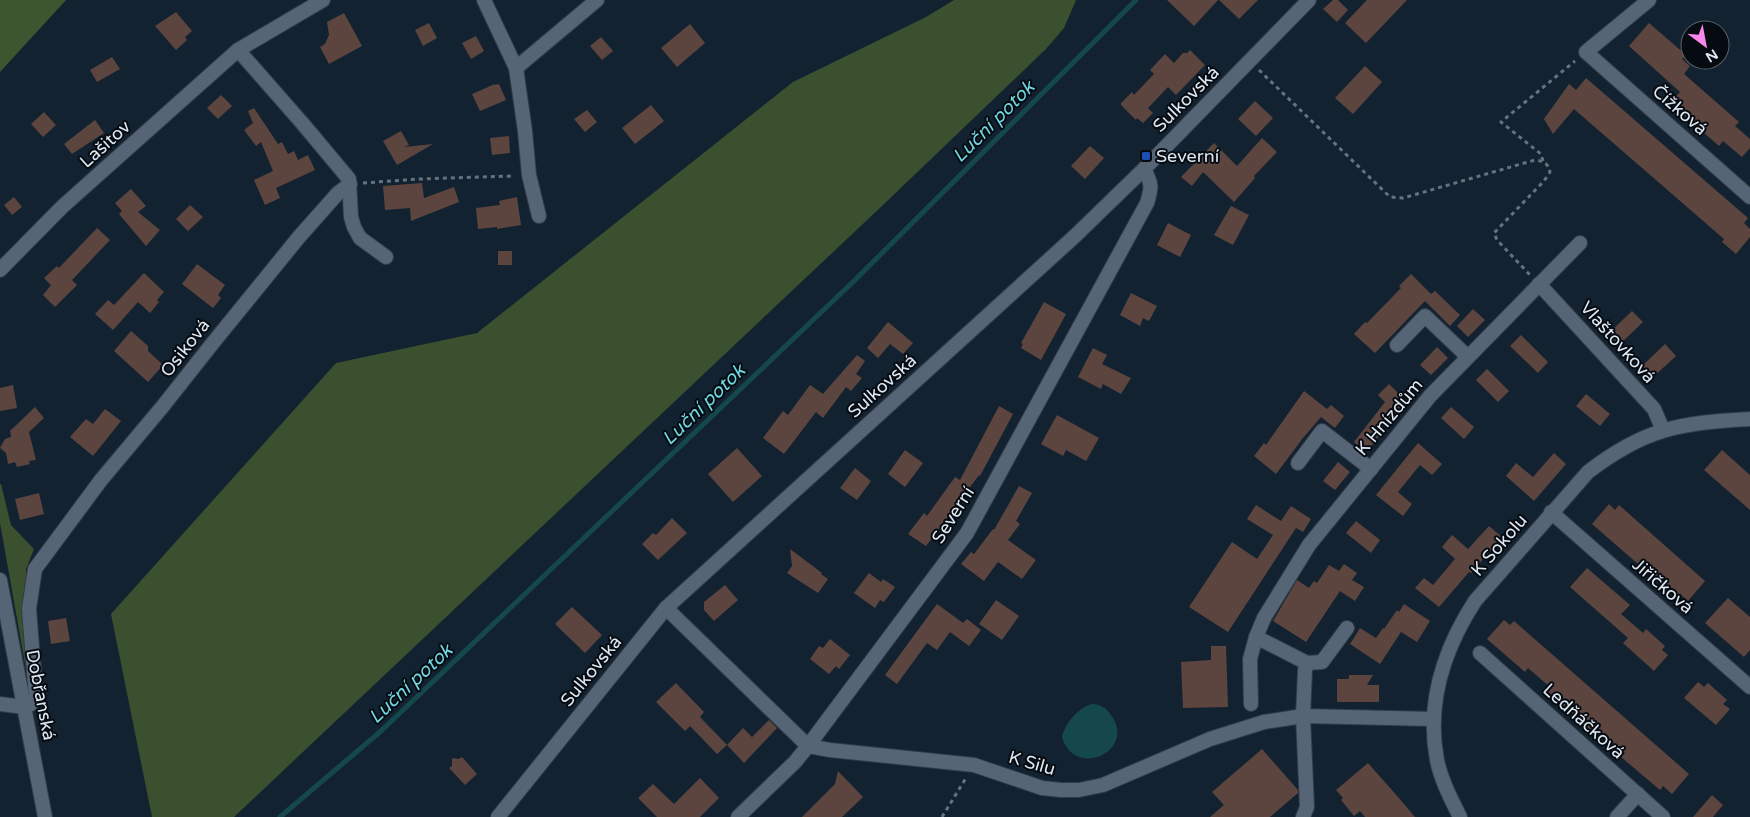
<svg xmlns="http://www.w3.org/2000/svg" width="1750" height="817" font-family="'Varela Round',sans-serif">
	<style>
		.green { fill: #3b502f }
		.forest { fill: #3e5630 }
		.water { fill: #15484d }
		.lines { fill: none; stroke-linecap: round; stroke-linejoin: round }
		.stream { stroke: #15484d; stroke-width: 5 }
		.building { fill: #5c453f }
		.minor-casing { stroke: #323c48; stroke-width: 16 }
		.tertiary-casing { stroke: #323c48; stroke-width: 16 }
		.path { stroke: #66727f; stroke-width: 3; stroke-dasharray: 4 4; stroke-linecap: butt }
		.minor { stroke: #556576; stroke-width: 14 }
		.tertiary { stroke: #556576; stroke-width: 14 }
		.transit-dot { fill: #1a4fb4; stroke: #050b11; stroke-width: 2 }
		.labels { text-anchor: middle; stroke-width: 4; stroke-linejoin: round; paint-order: stroke }
		.street-label { font-size: 18px; fill: #dfe8f2; stroke: #050b11 }
		.poi-label { font-size: 18px; fill: #dfe8f2; stroke: #050b11; text-anchor: start }
		.water-label { font-size: 19px; font-style: italic; fill: #70d7e1; stroke: #050b11 }
	</style>
	<rect width="100%" height="100%" fill="#132230"/>
	<g class="green">
		<path d="M954,0H1076L1064,28L1046,49L883,205L234,817H152L111,614L336,363L477,333L793,82L926,17Z"/>
		<path d="M0,484H1L11,525L34,549L26,569L29,686L0,523Z"/>
	</g>
	<path class="forest" d="M0,0H66L0,72Z"/>
	<path class="water" d="M1092,704C1101,704 1106,708 1111,715C1137,750 1076,780 1062,738C1064,724 1079,707 1092,704Z"/>
	<g class="lines">
		<path class="stream" d="M280,817L381,731L855,280L1136,0"/>
	</g>
	<g class="building">
		<path d="M1167,0H1218L1194,26Z"/>
		<path d="M1219,0H1258L1239,19Z"/>
		<path d="M1333,0H1338L1348,10L1337,22L1323,9Z"/>
		<path d="M1367,0H1407L1366,43L1345,23Z"/>
		<path d="M176,12L192,31L185,37L187,40L176,50L155,26Z"/>
		<path d="M344,13L362,46L329,64L320,47L325,44L329,35L327,22Z"/>
		<path d="M429,23L437,38L423,46L415,30Z"/>
		<path d="M1649,23L1686,55L1682,59L1690,66L1684,74L1739,122L1735,126L1750,139V148L1742,157L1723,141L1719,146L1670,103L1680,92L1629,46Z"/>
		<path d="M690,24L705,43L677,67L661,48Z"/>
		<path d="M476,36L484,51L471,59L462,43Z"/>
		<path d="M601,37L613,51L602,60L590,46Z"/>
		<path d="M1190,50L1205,65L1176,95L1168,87L1148,108L1153,113L1143,123L1137,118L1136,120L1121,105V103L1132,92L1134,95L1154,74L1150,70L1165,54L1174,63L1183,53H1187Z"/>
		<path d="M112,57L120,69L97,82L90,70Z"/>
		<path d="M1365,66L1382,82L1353,114L1335,98Z"/>
		<path d="M1586,78L1748,218L1744,223L1750,229V237L1736,254L1722,242L1724,239L1574,109L1553,134L1544,119L1569,84L1576,90Z"/>
		<path d="M495,84V85L499,84L506,100L480,111L472,94Z"/>
		<path d="M221,95L232,106L218,119L207,108Z"/>
		<path d="M1255,101L1273,118L1256,136L1238,119Z"/>
		<path d="M651,105L664,121L635,144L622,128Z"/>
		<path d="M254,108L278,144L282,142L288,154L294,151L298,160L308,155L315,170L276,188L280,198L265,205L254,180L273,171L261,142L256,146L244,130L253,123L248,111Z"/>
		<path d="M587,110L597,122L585,132L574,119Z"/>
		<path d="M44,112L56,125L43,137L31,124Z"/>
		<path d="M95,120L104,133L72,154L64,144Z"/>
		<path d="M401,131L409,145L404,147L433,144L397,165L383,141Z"/>
		<path d="M509,136L510,153L492,155L490,138Z"/>
		<path d="M1262,138L1277,152L1254,176L1255,178L1234,202L1203,172L1192,186L1181,177L1214,143L1237,166Z"/>
		<path d="M1090,146L1104,158L1085,179L1071,166Z"/>
		<path d="M422,183L424,198L454,187L459,202L411,221L410,208L385,210L383,186Z"/>
		<path d="M131,189L146,206L138,212L160,230L146,246L119,214L122,211L115,203Z"/>
		<path d="M14,197L22,207L12,215L4,205Z"/>
		<path d="M517,197L521,225L497,229V227L478,229L476,208L500,205L499,201Z"/>
		<path d="M190,205L203,217L188,231L176,219Z"/>
		<path d="M1231,206L1249,215L1233,245L1214,235Z"/>
		<path d="M1168,223L1191,235L1180,257L1157,245Z"/>
		<path d="M97,228L110,240L72,280L77,285L55,307L43,295L51,285L44,278L57,266L59,268Z"/>
		<rect x="498" y="251" width="14" height="14"/>
		<path d="M197,264L225,285L218,295L221,298L213,308L182,284Z"/>
		<path d="M144,273L164,292L157,300L159,302L150,313L138,302L113,330L95,314L108,300L114,305Z"/>
		<path d="M1411,274L1431,294L1435,291L1460,315L1450,326L1425,301L1375,353L1354,334L1365,322L1367,323L1401,288L1399,286Z"/>
		<path d="M1131,293L1157,306L1149,321L1143,318L1140,326L1120,315Z"/>
		<path d="M1044,302L1066,314L1041,360L1021,348L1023,344L1021,343Z"/>
		<path d="M1473,309L1485,320L1468,337L1457,326Z"/>
		<path d="M1632,311L1643,322L1619,345L1608,334Z"/>
		<path d="M888,322L913,343L903,354L890,344L878,358L867,348Z"/>
		<path d="M131,331L148,346V351L163,365L148,382L114,351Z"/>
		<path d="M1521,335L1548,362L1538,373L1510,346Z"/>
		<path d="M1665,344L1676,356L1651,379L1640,368Z"/>
		<path d="M1437,347L1448,358L1431,375L1420,365Z"/>
		<path d="M1093,348L1107,355L1102,364L1131,378L1121,394L1103,384L1101,389L1078,377Z"/>
		<path d="M857,355L865,361L856,374L862,378L851,391L846,387L823,418L816,412L784,454L763,438L783,411L788,415L810,385L823,394Z"/>
		<path d="M1487,369L1509,391L1498,402L1476,380Z"/>
		<path d="M1389,384L1406,401L1380,428L1383,431L1368,450L1363,445L1361,448L1354,442L1385,402L1378,395Z"/>
		<path d="M13,385L17,408L0,411V388Z"/>
		<path d="M1304,391L1327,409L1331,405L1344,416L1335,428L1321,417L1303,438L1276,474L1254,456L1264,443L1266,445Z"/>
		<path d="M1586,394L1610,414L1600,426L1576,406Z"/>
		<path d="M999,406L1013,414L980,476L979,475L926,546L908,534L924,513L927,516L955,477L960,480Z"/>
		<path d="M35,407L44,418L29,432L36,460L29,461L30,464L17,467L15,462L8,464L6,453L0,448L5,439L11,437L10,431Z"/>
		<path d="M1451,407L1474,427L1464,439L1441,418Z"/>
		<path d="M105,409L121,421L93,456L70,437L86,419L93,424Z"/>
		<path d="M1057,415L1099,438L1086,461L1066,450L1063,456L1041,444Z"/>
		<path d="M1418,443L1442,464L1432,475L1420,465L1398,492L1412,504L1403,516L1376,495Z"/>
		<path d="M737,448L762,476L733,502L708,474Z"/>
		<path d="M905,450L923,463L905,487L888,474Z"/>
		<path d="M1722,450L1750,475V510L1704,470Z"/>
		<path d="M1554,453L1566,464L1534,501L1506,476L1516,463L1533,477Z"/>
		<path d="M1338,462L1350,472L1335,490L1323,481Z"/>
		<path d="M855,468L871,481L857,500L840,488Z"/>
		<path d="M1019,486L1032,493L1016,521L1020,524L1008,540L1036,560L1022,579L998,562L984,581L961,564L971,552L974,554L993,529L994,530Z"/>
		<path d="M39,493L44,514L20,520L15,499Z"/>
		<path d="M1609,504L1615,510L1619,505L1705,581L1688,601L1680,594L1676,597L1592,524Z"/>
		<path d="M1256,505L1281,521L1291,506L1311,519L1303,532L1296,528L1228,632L1189,607L1232,542L1257,559L1273,535L1247,519Z"/>
		<path d="M672,518L687,533L658,560L642,544L653,533L656,535Z"/>
		<path d="M1356,521L1380,540L1371,553L1346,533Z"/>
		<path d="M1489,526L1502,537L1471,573L1469,572L1439,607L1415,588L1424,578L1433,585L1455,559L1442,547L1452,535L1468,549Z"/>
		<path d="M790,549L822,573L821,574L828,579L818,593L787,573L792,566Z"/>
		<path d="M1344,564L1357,573L1352,580L1364,587L1355,601L1340,591L1306,642L1273,621L1297,580L1309,588L1314,581L1317,583L1329,565L1339,571Z"/>
		<path d="M1587,568L1630,605L1621,614L1643,633L1646,629L1665,646L1662,650L1668,655L1654,671L1623,643L1628,638L1570,587Z"/>
		<path d="M869,573L881,582L883,579L895,587L884,602L880,600L875,608L854,593Z"/>
		<path d="M725,585L738,600L714,621L704,610V602Z"/>
		<path d="M1728,598L1750,617V650L1744,657L1705,623Z"/>
		<path d="M996,600L1019,616L1002,640L979,624Z"/>
		<path d="M937,604L963,623L967,619L981,630L969,646L950,632L937,650L927,643L897,684L885,675Z"/>
		<path d="M1404,604L1430,621L1417,642L1401,632L1380,664L1350,644L1360,628L1376,638L1383,628L1384,629L1397,610L1399,612Z"/>
		<path d="M572,607L602,635L585,653L555,624Z"/>
		<path d="M66,618L70,641L51,644L48,621Z"/>
		<path d="M1504,620L1510,625L1514,621L1689,774L1672,794L1663,786L1660,790L1621,757L1625,753L1604,734L1600,738L1547,691L1550,687L1528,668L1525,672L1487,639Z"/>
		<path d="M830,639L850,655L839,669L836,666L829,674L810,659L819,646L823,648Z"/>
		<path d="M1211,646H1226L1228,707L1183,708L1181,662L1211,660Z"/>
		<path d="M1349,675H1373L1367,685H1379V702H1337V679H1349Z"/>
		<path d="M1698,682L1704,687L1708,683L1727,700L1723,704L1730,709L1716,725L1684,698Z"/>
		<path d="M676,683L704,712L700,717L727,745L717,754L690,726L685,731L656,702Z"/>
		<path d="M769,720L777,728L744,763L727,745L743,728L752,737Z"/>
		<path d="M1262,749L1298,790V793L1270,817H1210L1224,805L1212,792Z"/>
		<path d="M462,757L477,774L465,785L449,768L452,766V758L459,759Z"/>
		<path d="M1368,763L1398,797L1415,817H1365L1360,811L1354,816L1341,800L1343,798L1336,790Z"/>
		<path d="M838,771L863,797L842,817H802L835,784Z"/>
		<path d="M700,778L719,798L700,817H657L638,798L653,784L674,804Z"/>
		<path d="M1712,795L1723,805L1713,817H1693Z"/>
	</g>
	<g class="lines">
		<defs>
			<g id="minor">
				<path d="M484,0L516,68L597,0"/>
				<path d="M1649,0L1586,52L1750,197"/>
				<path d="M238,50L303,124L349,179L351,217L354,227L360,238L386,257"/>
				<path d="M516,68L525,131L529,175L539,216"/>
				<path d="M0,270L62,207L238,50L323,0"/>
				<path d="M1539,284L1654,409L1663,430"/>
				<path d="M1397,345L1425,316L1468,357"/>
				<path d="M1298,463L1322,431L1371,469"/>
				<path d="M1551,512L1750,687"/>
				<path d="M666,608L808,746L830,750L974,765L1042,788L1061,790H1079L1103,785L1210,739L1264,722L1303,716L1433,719"/>
				<path d="M1256,637L1264,618L1309,545L1430,396L1580,243"/>
				<path d="M1480,653L1663,817"/>
				<path d="M0,704L24,707L31,704L36,697L29,609L35,569L101,480L163,406L212,344L299,237L338,193L350,184"/>
				<path d="M1251,704L1250,659L1256,637L1307,663"/>
				<path d="M498,817L666,608L1075,236L1144,169L1309,0"/>
				<path d="M738,817L795,762L808,746L967,533L1147,203C1152,187 1152,184 1144,169"/>
				<path d="M1303,817L1307,807L1303,716L1305,670L1307,663L1322,662L1347,628"/>
				<path d="M1460,817C1451,799 1441,780 1437,760C1426,703 1444,649 1475,601L1588,472C1645,428 1680,423 1750,419"/>
				<path d="M1617,817L1638,794"/>
			</g>
			<path id="tertiary" d="M0,580L45,817"/>
		</defs>
		<use href="#minor" class="minor-casing"/>
		<use href="#tertiary" class="tertiary-casing"/>
		<g class="path">
			<path d="M1259,70L1390,197L1403,198L1535,160C1544,161 1548,163 1550,172L1544,181L1494,233L1497,240L1530,275"/>
			<path d="M1543,161L1541,154L1501,122L1575,61"/>
			<path d="M363,183L419,179L514,176"/>
			<path d="M942,817L966,778"/>
		</g>
		<use href="#minor" class="minor"/>
		<use href="#tertiary" class="tertiary"/>
	</g>
	<rect class="transit-dot" x="1141" y="151" width="10" height="10" rx="2.5"/>
	<g class="labels">
		<g class="street-label">
			<text transform="translate(1186 99) rotate(-45)" y="6">Sulkovská</text>
			<text transform="translate(1680 110) rotate(41)" y="6">Čížková</text>
			<text transform="translate(105 144) rotate(-42)" y="6">Lašitov</text>
			<text transform="translate(1618 342) rotate(48)" y="6">Vlaštovková</text>
			<text transform="translate(185 348) rotate(-52)" y="6">Osiková</text>
			<text transform="translate(882 386) rotate(-42)" y="6">Sulkovská</text>
			<text transform="translate(1389 417) rotate(-50)" y="6">K Hnízdům</text>
			<text transform="translate(953 515) rotate(-58)" y="6">Severní</text>
			<text transform="translate(1499 545) rotate(-49)" y="6">K Sokolu</text>
			<text transform="translate(1663 586) rotate(41)" y="6">Jiřičková</text>
			<text transform="translate(591 671) rotate(-51)" y="6">Sulkovská</text>
			<text transform="translate(41 695) rotate(79)" y="6">Dobřanská</text>
			<text transform="translate(1584 721) rotate(42)" y="6">Ledňáčková</text>
			<text transform="translate(1032 763) rotate(16)" y="6">K Silu</text>
		</g>
		<g class="poi-label">
			<text x="1156" y="162">Severní</text>
		</g>
		<g class="water-label">
			<text transform="translate(993 121) rotate(-45)" y="7">Luční potok</text>
			<text transform="translate(703 404) rotate(-44)" y="7">Luční potok</text>
			<text transform="translate(410 683) rotate(-43)" y="7">Luční potok</text>
		</g>
	</g>
	<g transform="translate(1705 45) rotate(148)"><circle r="24" fill="#050b11" stroke="#5c636b"/>
	<path d="M0-4L9 19L0 12L-9 19Z" fill="#f987e9"/>
	<text y="-8" font-size="14" font-weight="bold" text-anchor="middle" fill="#dfe8f2">N</text>
	</g>
</svg>
